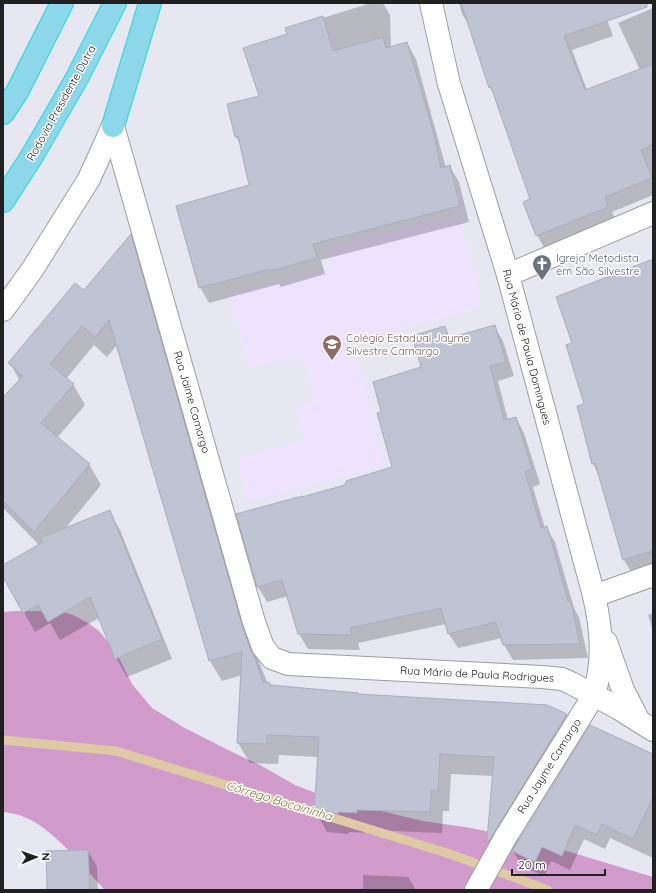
<svg xmlns="http://www.w3.org/2000/svg" width="656" height="893" font-family="Quicksand,sans-serif">
	<style>
		.education { fill: #ede2ff }
		.forest { fill: #d19bcc }
		.shadow { fill: #0003 }
		.lines { fill: none; stroke-linecap: round; stroke-linejoin: round }
		.stream { stroke: #e0caa6; stroke-width: 9 }
		.building { fill: #c0c3d1; stroke: #a9adc3 }
		.minor-casing { stroke: #9d9d9d; stroke-width: 24 }
		.motorway-casing { stroke: #23d7e0; stroke-width: 24 }
		.minor { stroke: #fff; stroke-width: 22 }
		.motorway { stroke: #8dd7ea; stroke-width: 22 }
		.labels { text-anchor: middle; stroke-width: 3; stroke-linejoin: round; paint-order: stroke }
		.street-label { font-size: 11px; fill: #202020; stroke: #fff }
		.worship-label { font-size: 11px; fill: #5b616d; stroke: #fff; text-anchor: start }
		.education-label { font-size: 11px; fill: #785e54; stroke: #fff; text-anchor: start }
		.water-label { font-size: 12px; font-style: italic; fill: #7b7335; stroke: #fff }
	</style>
	<rect width="100%" height="100%" fill="#e7e7f1"/>
	<path class="education" d="M459,214L482,306L354,343L383,466L248,502L237,458L304,440L296,407L315,402L304,356L248,367L229,295L334,268L329,248Z"/>
	<path class="forest" d="M16,611H59L73,615L88,623L99,631L116,652L132,684L152,708L183,727L228,750L260,765L295,785L331,799L423,821L471,828L537,842L653,877V890H105C84,868 52,827 24,817C18,814 10,813 3,812V612Z"/>
	<g class="shadow">
		<path d="M371,3H383L390,15L391,48L407,43L416,59L446,168L450,167L459,182L469,222L321,260L325,274L281,287L279,284L209,303L200,287L251,186L241,146L236,137L260,97L288,35L287,29Z"/>
		<path d="M459,3H601L613,36L572,50L587,90L640,70L618,23L653,8V195L612,212L616,221L545,249L537,235L531,199L495,96L490,87L470,26L462,14Z"/>
		<path d="M130,235L142,255L253,647L268,684L271,686L358,695L547,706L567,715L578,736L500,860L488,840L493,776L451,774L449,811H443L442,833L369,830L368,833L349,832V834L327,832L315,811L318,757L279,755L278,764L250,763L238,743L242,675L222,681L210,661L117,345L107,357L94,345L66,379L73,384L85,405L57,438L89,464L101,485L65,529L109,511L120,530L172,659L127,677L116,658L99,618L60,640L50,623L35,632L3,575V566L39,545L3,508V398L20,381L10,363L84,291Z"/>
		<path d="M653,260V569L633,575L624,560L600,477L593,464L585,405L573,344Z"/>
		<path d="M494,326L503,341L514,376L498,381L508,420L516,418L524,433L540,484L533,487L545,528L546,527L555,542L574,608L579,617L588,658L513,660L504,645L502,638L458,648L449,634L446,624L358,643L360,650L308,649L299,634L288,596L267,602L258,587L238,515L346,485L393,468L382,413L422,368L444,327L451,339Z"/>
		<path d="M653,613V632L648,615Z"/>
		<path d="M653,762V858L610,838L605,849L584,839L570,870L551,861L544,876L522,866L513,851Z"/>
		<path d="M88,851L97,867L98,890H48Z"/>
		<path d="M363,875L408,877L416,890H363Z"/>
	</g>
	<g class="lines">
		<path class="stream" d="M3,740L116,751L450,854L548,890"/>
	</g>
	<g class="building">
		<path d="M461,3H647V7L564,36L585,90L653,64V144L641,150L652,178L605,197L608,207L536,236L523,202L530,199L491,87L489,88Z"/>
		<path d="M323,16L333,51L383,37L386,48L407,42L434,134L441,168L450,165L460,206L313,244L317,258L271,271L270,269L199,288L176,206L249,185L238,136L235,137L227,104L259,96L243,48L287,34L285,28Z"/>
		<path d="M131,234L242,625L251,651L255,658L263,682L270,683V685L358,693V694L547,705L567,714L489,841L487,840L494,757L440,754L438,791H431L430,812L357,810V813L338,812V814L314,812L319,737L267,735V744L237,743L242,652L209,661L109,320L95,337L82,326L50,364L74,384L41,423L90,464L34,532L3,501V397L23,376L8,363L75,283L84,290Z"/>
		<path d="M653,259V551L623,560L595,463L592,464L577,406L584,404L566,345L572,343L556,297Z"/>
		<path d="M495,325L506,362L490,366L504,420L516,417L532,469L525,472L541,528L547,526L568,601H571L580,644L503,645L496,622L448,634L441,608L350,628L352,635L298,634L282,580L257,587L236,514L302,496V497L345,485L346,481L392,467L377,413L381,412L373,382L421,367L412,336L445,326L449,338Z"/>
		<path d="M110,510L162,639L115,659L90,597L48,622L38,605L23,613L3,577V565L43,542L40,538Z"/>
		<path d="M590,725L653,754V797L633,839L602,824L597,835L575,825L562,856L542,847L535,862L512,851Z"/>
		<path d="M88,850L90,890H47L46,851Z"/>
	</g>
	<g class="lines">
		<defs>
			<g id="minor">
				<path d="M431,3L449,84L508,275L594,596C602,631 604,660 594,695L505,838L476,890"/>
				<path d="M113,126L254,622L263,647L272,658L288,664L542,677L562,679L571,683L618,708L653,730"/>
				<path d="M508,275L653,213"/>
				<path d="M3,310L32,270L89,179L113,126"/>
				<path d="M594,596L653,575"/>
				<path d="M606,642L623,690L639,721"/>
			</g>
			<g id="motorway">
				<path d="M3,113L17,92L62,3"/>
				<path d="M113,126L150,3"/>
				<path d="M3,201L32,156L77,78L115,3"/>
			</g>
		</defs>
		<use href="#minor" class="minor-casing"/>
		<use href="#motorway" class="motorway-casing"/>
		<use href="#minor" class="minor"/>
		<use href="#motorway" class="motorway"/>
	</g>
	<defs>
		<symbol id="church-pin" viewBox="-11 -11 22 30"><path d="M0 17L-7.5 6A9.5 9.5 0 1 1 7.5 6Z" fill="#6b7280" stroke="#fff"/><path d="M-1.2-6h2.4v3.5h3.3v2.4h-3.3V6h-2.4V-.1h-3.3v-2.4h3.3Z" fill="#fff"/></symbol>
		<symbol id="school-pin" viewBox="-11 -11 22 30"><path d="M0 17L-7.5 6A9.5 9.5 0 1 1 7.5 6Z" fill="#8d6e63" stroke="#fff"/><path d="M0-5L7-2L0 1L-7-2ZM-4 1L0 2.5L4 1V4Q0 6-4 4Z" fill="#fff"/></symbol>
	</defs>
	<g fill-rule="evenodd">
		<use href="#church-pin" x="531" y="253" width="22" height="30"/>
		<use href="#school-pin" x="321" y="333" width="22" height="30"/>
	</g>
	<g class="labels">
		<g class="street-label">
			<text transform="translate(61 103) rotate(-61)" y="4">Rodovia Presidente Dutra</text>
			<text transform="translate(527 347) rotate(75)" y="4">Rua Mário de Paula Domingues</text>
			<text transform="translate(192 402) rotate(74)" y="4">Rua Jaime Camargo</text>
			<text transform="translate(477 674) rotate(3)" y="4">Rua Mário de Paula Rodrigues</text>
			<text transform="translate(549 766) rotate(-58)" y="4">Rua Jayme Camargo</text>
		</g>
		<g class="worship-label">
			<text x="556" y="262">Igreja Metodista<tspan x="556" dy="13">em São Silvestre</tspan></text>
		</g>
		<g class="education-label">
			<text x="346" y="342">Colégio Estadual Jayme<tspan x="346" dy="13">Silvestre Camargo</tspan></text>
		</g>
		<g class="water-label">
			<text transform="translate(279 801) rotate(17)" y="4">Córrego Bocaininha</text>
		</g>
	</g>
	<rect width="656" height="893" fill="none" stroke="#202020" stroke-width="8"/>
	<g transform="translate(36 857) rotate(88)" stroke="#ffffff" stroke-width="3" paint-order="stroke">
	<path d="M0-3L7 15L0 10L-7 15Z" fill="#202020"/>
	<text y="-6" font-size="11" font-weight="bold" text-anchor="middle" fill="#202020">N</text>
	</g>
	<path d="M512 869v6h93v-6" fill="none" stroke="#202020" stroke-width="2"/>
	<text x="518" y="869" font-size="12" fill="#202020" stroke="#ffffff" stroke-width="3" paint-order="stroke">20 m</text>
</svg>
